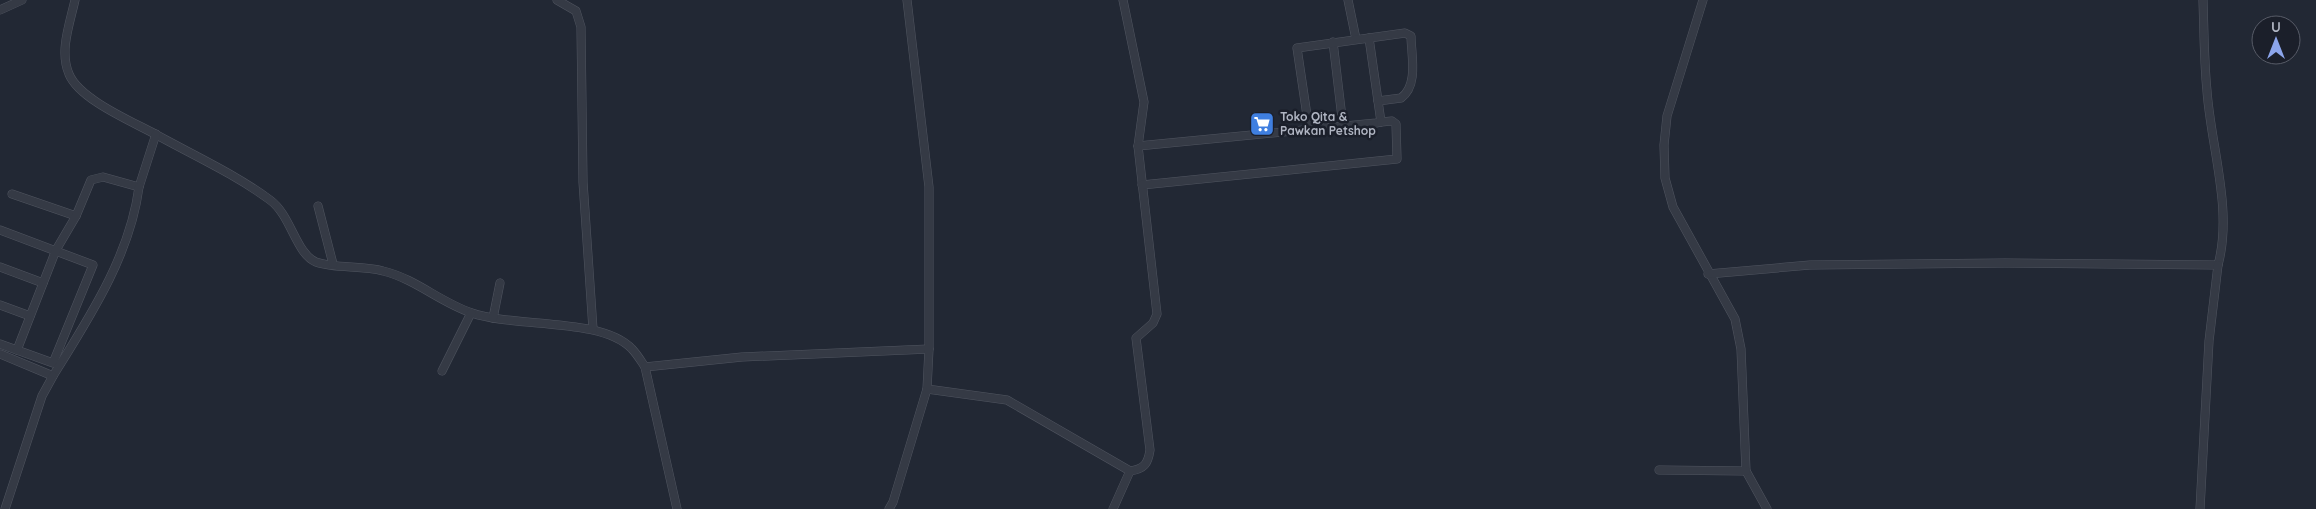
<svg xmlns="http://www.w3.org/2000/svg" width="2316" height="509" font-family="Quicksand,sans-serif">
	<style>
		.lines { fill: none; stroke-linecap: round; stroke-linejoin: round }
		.minor-casing { stroke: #505560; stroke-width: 9 }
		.minor { stroke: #353a45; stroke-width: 8 }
		.labels { text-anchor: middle; stroke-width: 5; stroke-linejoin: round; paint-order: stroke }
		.poi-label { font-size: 12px; font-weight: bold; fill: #b0b5c2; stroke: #1b1f2a; text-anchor: start }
	</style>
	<rect width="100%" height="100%" fill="#222834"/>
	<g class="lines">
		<defs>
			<g id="minor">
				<path d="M75,0C70,23 59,51 69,74C79,99 131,121 155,134C193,155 235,174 270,200C291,215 296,254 316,262C335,269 363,265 383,271C416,279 441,303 472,313C515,328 602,317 632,349C637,354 641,361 645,367L677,509"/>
				<path d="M557,0L576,11L581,27L583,182L593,329"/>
				<path d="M1123,0L1144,102L1138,146L1157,314L1153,323L1136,338L1150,450C1148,464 1144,469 1130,471"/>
				<path d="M1348,0L1356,39"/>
				<path d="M1703,0L1667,116L1664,145L1665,178L1673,207L1735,319L1741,349L1746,471L1767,509"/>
				<path d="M0,10L22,0"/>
				<path d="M1369,38L1405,33L1411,36C1411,54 1419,85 1401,98L1378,101"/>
				<path d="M1333,42L1343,126"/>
				<path d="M1138,146L1376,123L1381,122L1369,38L1297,48L1309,129"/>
				<path d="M1142,185L1397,159L1396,124L1392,121L1381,122"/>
				<path d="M12,194L76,216"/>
				<path d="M318,206L333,264"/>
				<path d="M0,230L93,265L53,363L0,344"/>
				<path d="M0,267L43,283"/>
				<path d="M1708,274L1810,265L2005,263L2218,265C2233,210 2211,147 2207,91C2204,61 2204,30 2203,0"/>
				<path d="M0,305L30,316"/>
				<path d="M493,318L500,283"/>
				<path d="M17,350L56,250L76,216L91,180L103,177L139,187L156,134"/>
				<path d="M0,354L53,376C89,318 130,256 139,187"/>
				<path d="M645,367L742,357L929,349"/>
				<path d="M442,371L471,313"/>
				<path d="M927,389L1007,400L1130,471L1113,509"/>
				<path d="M1659,470L1746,471"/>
				<path d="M5,509L42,396L53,376"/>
				<path d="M889,509L893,502L927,389L929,349V187L907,0"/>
				<path d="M2200,509L2209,341L2218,265"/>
			</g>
		</defs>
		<use href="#minor" class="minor-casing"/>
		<use href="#minor" class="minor"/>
	</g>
	<defs>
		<symbol id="supermarket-square" viewBox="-11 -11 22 22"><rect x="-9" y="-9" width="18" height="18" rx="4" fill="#3f7fe0" stroke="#1b1f2a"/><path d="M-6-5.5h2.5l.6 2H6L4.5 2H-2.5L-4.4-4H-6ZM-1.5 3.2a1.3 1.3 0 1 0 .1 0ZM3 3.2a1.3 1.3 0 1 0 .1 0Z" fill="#fff"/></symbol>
	</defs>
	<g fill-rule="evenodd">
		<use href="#supermarket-square" x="1248" y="110" width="28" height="28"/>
	</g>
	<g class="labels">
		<g class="poi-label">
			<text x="1280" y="121">Toko Qita &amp;<tspan x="1280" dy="14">Pawkan Petshop</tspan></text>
		</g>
	</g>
	<g transform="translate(2276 40)"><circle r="24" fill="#1b1f2a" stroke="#575b67"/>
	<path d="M0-4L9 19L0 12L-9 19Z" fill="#8ca5eb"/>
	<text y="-8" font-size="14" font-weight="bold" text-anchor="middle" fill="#b0b5c2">U</text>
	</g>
</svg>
